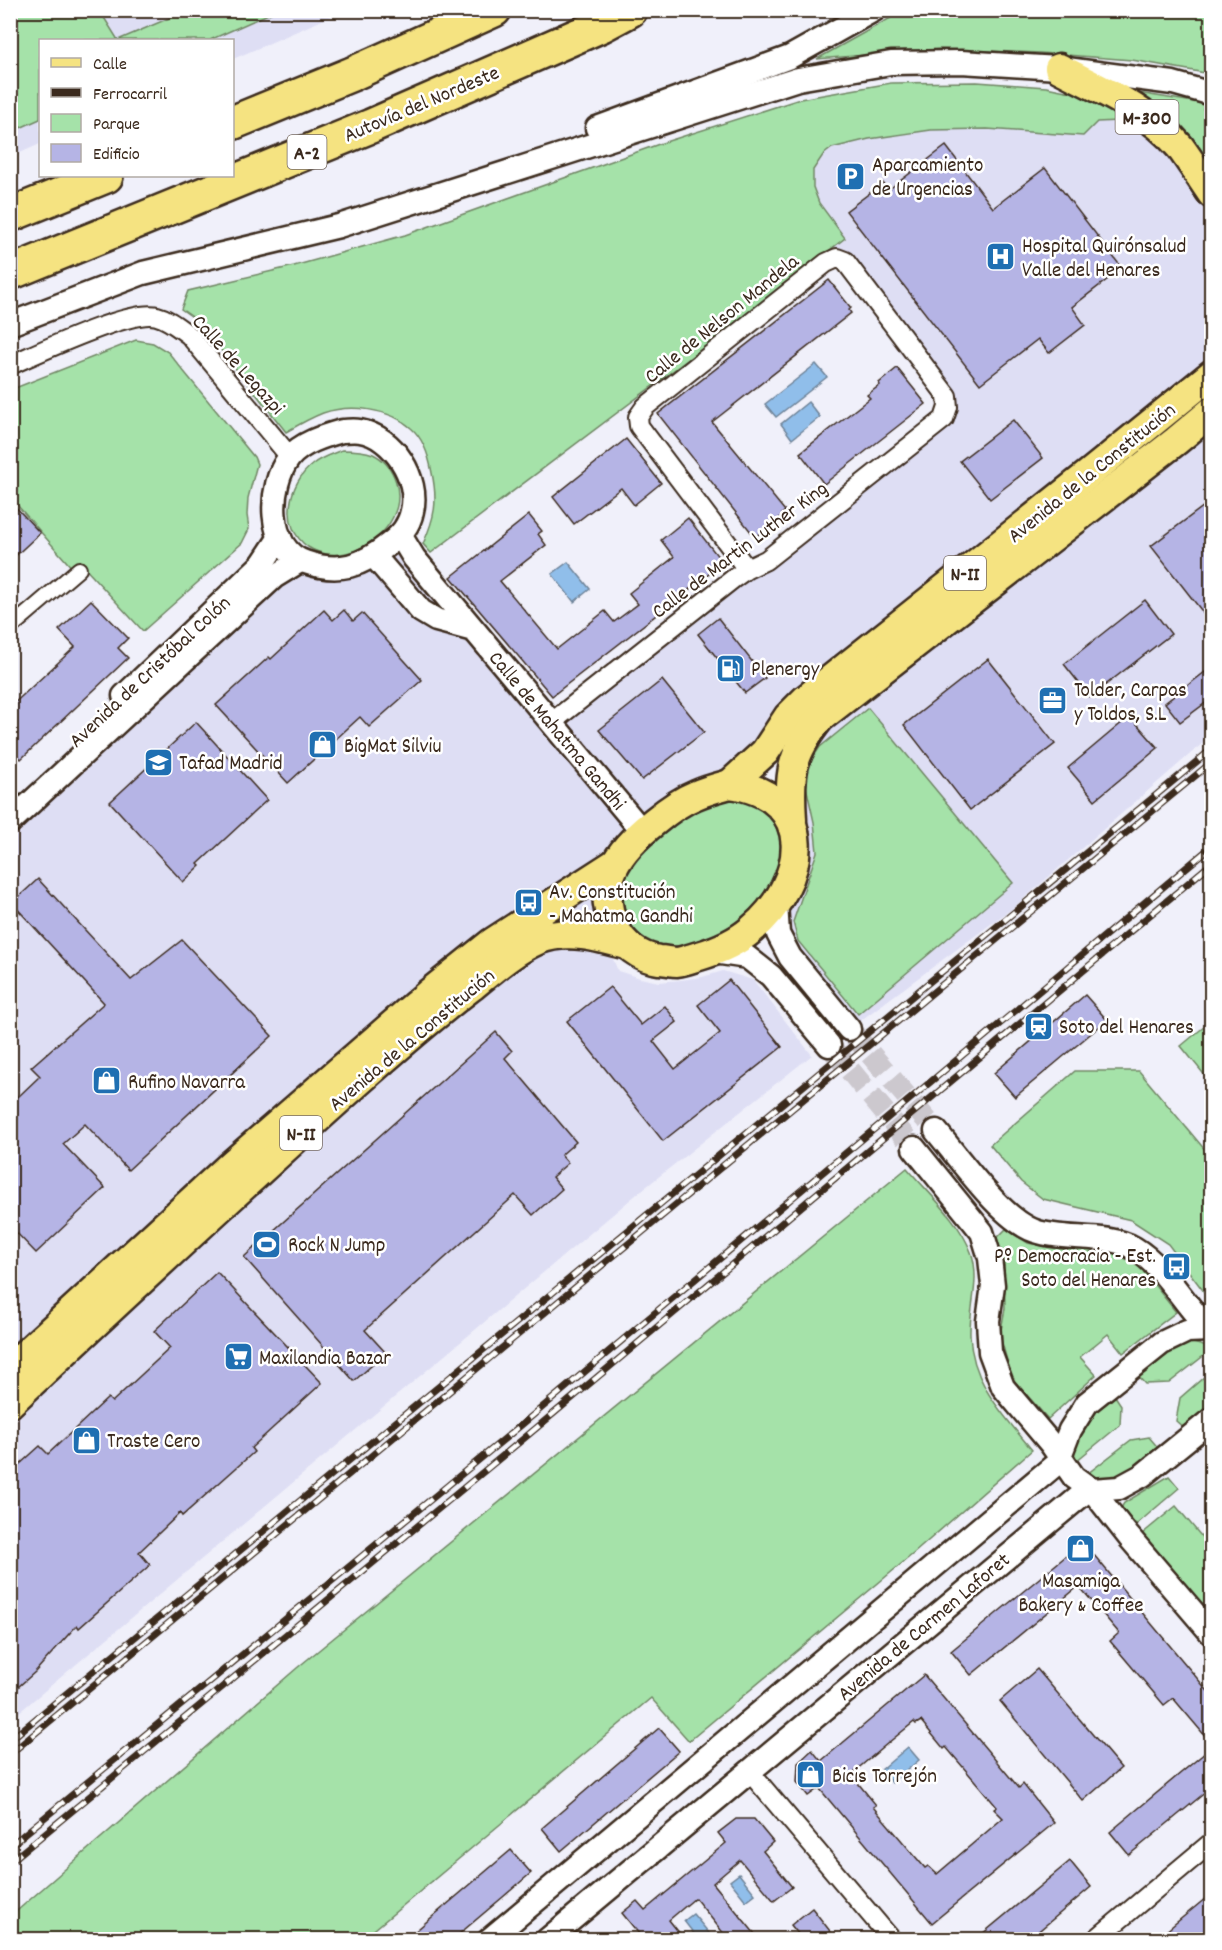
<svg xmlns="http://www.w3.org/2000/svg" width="1222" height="1950" font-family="Dekko,sans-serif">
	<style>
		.built { fill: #dedef4 }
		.green { fill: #a5e2a9; stroke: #708664; stroke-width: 1.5 }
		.water { fill: #90beea; stroke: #6e8398; stroke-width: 1.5 }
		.building { fill: #b5b4e5; stroke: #3b2a1e; stroke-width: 1.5; fill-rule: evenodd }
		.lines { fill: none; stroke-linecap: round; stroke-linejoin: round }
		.tertiary-tunnel { stroke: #ccc8ce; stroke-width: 22; stroke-dasharray: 22 11; stroke-linecap: butt }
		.pedestrian-casing { stroke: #3b2a1e; stroke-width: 18 }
		.minor-casing { stroke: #3b2a1e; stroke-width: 22 }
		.tertiary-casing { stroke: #3b2a1e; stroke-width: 27 }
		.primary-casing { stroke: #3b2a1e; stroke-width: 33 }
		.motorway-casing { stroke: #3b2a1e; stroke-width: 38 }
		.pedestrian { stroke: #fff; stroke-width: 14 }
		.minor { stroke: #fff; stroke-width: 18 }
		.tertiary { stroke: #fff; stroke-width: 22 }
		.primary { stroke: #f5e381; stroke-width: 28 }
		.motorway { stroke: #f5e381; stroke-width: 33 }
		.rail-casing { stroke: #3b2a1e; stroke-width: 7 }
		.rail { stroke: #fff; stroke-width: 4.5; stroke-dasharray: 14; stroke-linecap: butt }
		.labels { text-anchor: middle; stroke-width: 5; stroke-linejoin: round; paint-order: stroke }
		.shield { fill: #fff; stroke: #766a62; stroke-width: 1.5 }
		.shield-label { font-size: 20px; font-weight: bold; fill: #3b2a1e }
		.street-label { font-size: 21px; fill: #3b2a1e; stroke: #fff }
		.poi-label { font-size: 21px; fill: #3b2a1e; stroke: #fff; text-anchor: start }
	</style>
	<rect width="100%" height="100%" fill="#f0f0fa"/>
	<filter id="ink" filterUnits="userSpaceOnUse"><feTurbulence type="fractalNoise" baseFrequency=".0167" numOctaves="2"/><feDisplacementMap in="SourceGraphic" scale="12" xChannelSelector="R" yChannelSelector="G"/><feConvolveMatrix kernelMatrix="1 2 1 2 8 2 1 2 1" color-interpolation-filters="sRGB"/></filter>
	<g filter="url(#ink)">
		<g class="built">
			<path d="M11,11H343L233,59L232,40H40V144L11,157Z"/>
			<path d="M1124,112L1211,194V364L765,752L642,831L604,938L618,971L640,978L659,982L681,980L702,977L723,971L753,980L812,1055L637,1194L11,1719L10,822L300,561L335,568L400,535L552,722L948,407L837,258L835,245L844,237L819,203L813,187V170L823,155L833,148L869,139L931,130L1097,122Z"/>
			<path d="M1211,411V736L1014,907L849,1029L778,934L803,738Z"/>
		</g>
		<g class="green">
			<path d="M188,10H275V11L210,40H118Z"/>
			<path d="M10,11H100L118,40H40V119L11,132Z"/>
			<path d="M903,11H1211V74L1132,60L1040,53L940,49L817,59Z"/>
			<path d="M977,82L1046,87L1086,95L1124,112L1118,121L1097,122L1083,136L987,129L931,130L869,139L832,148L823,155L813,170V187L819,203L845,238L731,327L431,553L423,544C435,517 438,502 432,473C429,456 424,439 411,428C389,408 350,404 323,413C310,418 298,425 286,432L198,321L181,309L188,291L294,266L405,235L662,143L800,99L891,83Z"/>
			<path d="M1132,92L1206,104L1203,109L1211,113V175Z"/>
			<path d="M136,340L153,343L168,352L254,457L257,464L248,498L247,515L249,529L242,543L143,631L81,564L73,569L11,498L10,390Z"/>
			<path d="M342,450C352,450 363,450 373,454C396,465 404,495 393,517C379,546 337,566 308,547C279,527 288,483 313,464C321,457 332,454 342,450Z"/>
			<path d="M868,708L1013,883L858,1014L798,941L793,922L817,852L814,822L804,777L810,762L820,747Z"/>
			<path d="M735,799C751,802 767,809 775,825C802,882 723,949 670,946C652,945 638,937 629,922C622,909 618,892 624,878C635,851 688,809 717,801C722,800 729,800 735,799Z"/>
			<path d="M1211,1021V1083L1181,1046Z"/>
			<path d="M1075,1071H1139L1211,1157V1301L1168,1244L1131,1220L1043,1199L1021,1182L990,1145Z"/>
			<path d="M907,1168C929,1194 959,1220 971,1252C981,1279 969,1307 970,1335C972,1384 1003,1414 1032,1450L913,1554L689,1741L651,1698L363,1939H11V1916L297,1668Z"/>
			<path d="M1006,1229L1028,1243L1055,1248L1098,1249L1137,1263L1176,1312L1123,1353L1108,1334L1080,1357L1096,1375L1048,1419L1012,1378L1000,1336L1005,1308L1004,1265L997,1238Z"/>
			<path d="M1189,1342L1204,1346L1211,1350L1169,1383L1145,1384L1137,1375L1168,1351Z"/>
			<path d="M1211,1371V1405L1186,1430L1176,1421L1180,1398Z"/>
			<path d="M1113,1393L1121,1405L1120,1425L1076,1461C1067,1432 1095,1411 1113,1393Z"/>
			<path d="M1149,1437L1161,1451L1116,1480H1097L1087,1474L1131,1440Z"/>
			<path d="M1169,1476L1179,1488L1137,1524C1129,1522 1124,1517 1121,1508L1124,1503Z"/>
			<path d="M1176,1506L1211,1548V1616L1142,1534Z"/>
		</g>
		<g class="water">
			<path d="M816,364L827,377L776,417L765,404Z"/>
			<path d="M808,402L820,417L792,439L781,424Z"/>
			<path d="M568,562L590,589L574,602L552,574Z"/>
			<path d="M908,1747L919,1760L892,1783L881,1770Z"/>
			<path d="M739,1874L755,1894L746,1901L730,1881Z"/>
			<path d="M693,1914L714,1939H698L684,1921Z"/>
		</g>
		<g class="building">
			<path d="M946,146L993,208L1045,168L1122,268L1072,307L1085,325L1049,353L1038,339L980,384L846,211L883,183L888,190Z"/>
			<path d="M829,280L851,308L849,310L851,313L712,422L785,511L782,514L783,515L755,537L658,414Z"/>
			<path d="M897,368L926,404L824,484L800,453L870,398L867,395L880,385L879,383Z"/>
			<path d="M1013,420L1043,458L990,499L960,461Z"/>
			<path d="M626,439L661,483L634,505L621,488L574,524L553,497Z"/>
			<path d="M1212,500V624L1151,546Z"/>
			<path d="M10,501L40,533L10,561Z"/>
			<path d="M529,515L542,531L538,534L546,545L500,581L557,649L605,611L614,622L638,604L629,593L674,557L661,540L688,518L723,563L552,696L451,577Z"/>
			<path d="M91,600L128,638L118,648L128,658L21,759L10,748V707L75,647L59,630Z"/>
			<path d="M1145,600L1171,634L1090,697L1064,664Z"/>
			<path d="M324,610L333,620L344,610L353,621L362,613L422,680L369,727L360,717L288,783L216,705L269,657L271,659Z"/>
			<path d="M718,618L765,678L745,693L698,634Z"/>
			<path d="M988,659L1055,744L970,810L904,725Z"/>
			<path d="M1205,672L1212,679V698L1180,722L1165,703Z"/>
			<path d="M662,680L704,732L642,780L599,730Z"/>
			<path d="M1130,716L1158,748L1095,800L1068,768Z"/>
			<path d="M196,722L267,800L198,864L200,866L183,882L110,802Z"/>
			<path d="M38,879L131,980L182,940L272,1036L128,1170L85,1124L63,1144L105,1188L36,1253L10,1226V1088L18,1097L40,1076L31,1067L104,1003L12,903Z"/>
			<path d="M729,980L782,1047L663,1141L567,1021L610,987L641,1025L665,1006L677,1022L653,1041L675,1069L720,1033L698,1005Z"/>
			<path d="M1085,995L1107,1020L1015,1097L994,1073Z"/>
			<path d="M496,1032L512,1051L505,1058L576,1142L561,1155L568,1163L552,1177L562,1189L533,1215L515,1195L365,1330L386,1353L354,1381L244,1257Z"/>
			<path d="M217,1272L322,1383L251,1448L254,1452L182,1516L180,1513L139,1552L150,1565L79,1628L77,1625L35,1672L10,1694V1473L40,1446L48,1454L108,1398L112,1402L170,1348L154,1331Z"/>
			<path d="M1083,1542L1212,1696V1744L1173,1698L1164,1705L1110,1641L1119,1633L1079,1586L971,1675L951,1651Z"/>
			<path d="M1037,1669L1121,1768L1083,1801L1000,1701Z"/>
			<path d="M924,1675L1019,1788L1023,1784L1054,1823L932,1923L819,1788L808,1796L797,1782L798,1763L812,1750L821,1761ZM921,1721L944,1749L946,1747L997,1807L994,1809L1003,1818L937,1874L928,1866L925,1868L873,1807L876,1805L853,1777L857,1773L855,1771L888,1743L914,1722L916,1724Z"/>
			<path d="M659,1728L679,1751L561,1851L542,1828Z"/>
			<path d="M1212,1747V1787L1129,1855L1110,1832Z"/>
			<path d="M736,1819H754L773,1842L763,1851L792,1887L774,1901L740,1860L713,1883L760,1940H729L695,1898L669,1920L685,1940H644L622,1913L637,1901L645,1910L726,1843L718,1833Z"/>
			<path d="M511,1850L531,1873L503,1897L452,1940H405Z"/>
			<path d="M1070,1861L1091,1887L1028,1940H975Z"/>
			<path d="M1212,1893V1940H1156L1171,1927Z"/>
			<path d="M812,1908L837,1940H803L791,1925Z"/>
		</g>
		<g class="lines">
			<g class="tertiary-tunnel">
				<path d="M849,1029L936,1131"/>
				<path d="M829,1045L914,1148"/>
			</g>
			<defs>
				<path id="pedestrian" d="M10,628L79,569"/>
				<g id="minor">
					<path d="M10,365C38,353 132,308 157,316C169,319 179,328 189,335L290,457"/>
					<path d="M552,722L733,579L747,569L766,560L944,419L948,407L947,396L845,261L837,258L826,263L645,407L638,417L639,426L747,569"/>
					<path d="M10,799L12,801"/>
					<path d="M749,1771L892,1940"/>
					<path d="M1095,1940L1212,1842"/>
				</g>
				<g id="tertiary">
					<path d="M597,128L790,57L874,10"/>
					<path d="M10,324L143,273L339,226L798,79L891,63L961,62L1059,68L1173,83L1212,94"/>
					<path d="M342,431C347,431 354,430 360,431C393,436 420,479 412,511C409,526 401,535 389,544C362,566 339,574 305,562C266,549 268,485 289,458C301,443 324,436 342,431Z"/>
					<path d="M400,535L414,558L642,831"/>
					<path d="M374,556L421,611L436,620L473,630"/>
					<path d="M124,696L262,564L280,537"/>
					<path d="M10,822L274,577L300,561"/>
					<path d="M776,903L778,934L790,957L849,1029"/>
					<path d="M714,952L747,957L771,976L829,1045"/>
					<path d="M936,1131C960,1159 1001,1219 1035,1231C1064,1241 1109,1233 1134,1248C1168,1269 1183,1305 1212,1332"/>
					<path d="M914,1148L982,1232L990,1258L993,1285L988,1321L990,1352L1003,1387L1051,1444L1074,1477L1092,1490L1129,1537L1212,1634"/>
					<path d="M1060,1456L1070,1430L1087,1403L1162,1343L1187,1331L1210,1330"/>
					<path d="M1092,1490L1119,1488L1143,1475L1212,1419"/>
					<path d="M489,1940L1062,1459"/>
					<path d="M547,1940L1089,1489"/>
				</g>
				<g id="primary">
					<path d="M1059,68C1101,90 1148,109 1180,147C1191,162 1201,178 1212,194"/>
					<path d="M730,784L765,752L788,717L806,699L1090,473L1212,374"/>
					<path d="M730,784C820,796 808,883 751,930C737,942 716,951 699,956C692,958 684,961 677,962C671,962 665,960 659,960C640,958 622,944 614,926C595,880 619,850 654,822C666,812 681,801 696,795C707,790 719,787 730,784Z"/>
					<path d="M792,820C789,774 790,755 820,718L1176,441L1212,411"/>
					<path d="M10,1368L232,1164L428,994L493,942L614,864"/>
					<path d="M10,1403C125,1295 240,1188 357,1083C394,1050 432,1017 471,987C492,970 513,951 538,940C566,928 599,937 627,945"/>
				</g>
				<g id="motorway">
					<path d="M232,123L352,74L494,10"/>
					<path d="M10,215L106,176"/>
					<path d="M10,273L371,126L602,25L630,10"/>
				</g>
			</defs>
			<use href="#pedestrian" class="pedestrian-casing"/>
			<use href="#minor" class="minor-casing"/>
			<use href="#tertiary" class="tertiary-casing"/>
			<use href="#primary" class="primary-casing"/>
			<use href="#motorway" class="motorway-casing"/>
			<use href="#pedestrian" class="pedestrian"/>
			<use href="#minor" class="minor"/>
			<use href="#tertiary" class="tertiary"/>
			<use href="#primary" class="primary"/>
			<use href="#motorway" class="motorway"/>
			<defs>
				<g id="rail">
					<path d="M10,1740L1212,749"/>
					<path d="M10,1754L1212,762"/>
					<path d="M10,1846L520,1426L1212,846"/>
					<path d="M10,1862L528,1435L1212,863"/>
				</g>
			</defs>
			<use href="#rail" class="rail-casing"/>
			<use href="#rail" class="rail"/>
		</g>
	</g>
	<defs>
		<symbol id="parking-square" viewBox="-11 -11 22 22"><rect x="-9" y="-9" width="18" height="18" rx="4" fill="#1f6fb2" stroke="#fff"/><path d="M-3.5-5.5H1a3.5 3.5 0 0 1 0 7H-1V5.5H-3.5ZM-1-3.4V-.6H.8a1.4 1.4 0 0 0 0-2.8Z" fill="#fff"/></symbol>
		<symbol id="hospital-square" viewBox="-11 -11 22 22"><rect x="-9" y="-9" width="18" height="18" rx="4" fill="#1f6fb2" stroke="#fff"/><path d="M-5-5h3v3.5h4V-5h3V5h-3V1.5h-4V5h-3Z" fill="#fff"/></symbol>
		<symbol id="fuel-square" viewBox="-11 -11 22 22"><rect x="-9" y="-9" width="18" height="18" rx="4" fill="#1f6fb2" stroke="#fff"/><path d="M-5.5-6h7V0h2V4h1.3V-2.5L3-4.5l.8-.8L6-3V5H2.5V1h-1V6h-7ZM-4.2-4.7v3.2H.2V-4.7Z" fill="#fff"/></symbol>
		<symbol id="office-square" viewBox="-11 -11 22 22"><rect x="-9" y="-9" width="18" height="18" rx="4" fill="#1f6fb2" stroke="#fff"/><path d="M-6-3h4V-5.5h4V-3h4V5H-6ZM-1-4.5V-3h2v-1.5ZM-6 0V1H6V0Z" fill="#fff"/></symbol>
		<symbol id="shop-square" viewBox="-11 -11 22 22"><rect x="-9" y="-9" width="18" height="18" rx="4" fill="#1f6fb2" stroke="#fff"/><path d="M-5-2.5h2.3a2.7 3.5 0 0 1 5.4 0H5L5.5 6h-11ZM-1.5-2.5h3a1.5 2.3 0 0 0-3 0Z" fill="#fff"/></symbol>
		<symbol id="university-square" viewBox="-11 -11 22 22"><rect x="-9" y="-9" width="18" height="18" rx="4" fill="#1f6fb2" stroke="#fff"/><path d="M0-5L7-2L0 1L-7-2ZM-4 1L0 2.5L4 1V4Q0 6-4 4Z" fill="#fff"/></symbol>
		<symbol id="bus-square" viewBox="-11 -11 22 22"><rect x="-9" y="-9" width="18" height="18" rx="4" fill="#1f6fb2" stroke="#fff"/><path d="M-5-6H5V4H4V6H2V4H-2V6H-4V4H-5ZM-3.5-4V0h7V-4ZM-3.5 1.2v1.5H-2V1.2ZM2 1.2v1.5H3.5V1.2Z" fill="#fff"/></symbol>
		<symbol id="station-square" viewBox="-11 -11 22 22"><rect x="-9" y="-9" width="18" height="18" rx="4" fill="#1f6fb2" stroke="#fff"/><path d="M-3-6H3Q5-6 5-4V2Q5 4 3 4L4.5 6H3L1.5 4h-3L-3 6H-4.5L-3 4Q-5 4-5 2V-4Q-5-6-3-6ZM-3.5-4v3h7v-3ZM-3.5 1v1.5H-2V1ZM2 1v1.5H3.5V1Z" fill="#fff"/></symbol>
		<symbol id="stadium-square" viewBox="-11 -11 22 22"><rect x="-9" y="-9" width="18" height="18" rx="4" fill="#1f6fb2" stroke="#fff"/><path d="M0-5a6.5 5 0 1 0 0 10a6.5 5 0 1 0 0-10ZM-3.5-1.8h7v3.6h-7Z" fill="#fff"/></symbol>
		<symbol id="supermarket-square" viewBox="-11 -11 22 22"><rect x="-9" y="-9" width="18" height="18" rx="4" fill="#1f6fb2" stroke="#fff"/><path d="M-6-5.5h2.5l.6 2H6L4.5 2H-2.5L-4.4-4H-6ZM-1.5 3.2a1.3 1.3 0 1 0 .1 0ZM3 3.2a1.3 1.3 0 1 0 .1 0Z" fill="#fff"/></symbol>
	</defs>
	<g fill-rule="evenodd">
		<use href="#parking-square" x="834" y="160" width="33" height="33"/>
		<use href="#hospital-square" x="984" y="240" width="33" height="33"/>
		<use href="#fuel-square" x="714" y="652" width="33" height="33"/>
		<use href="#office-square" x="1036" y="684" width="33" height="33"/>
		<use href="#shop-square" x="306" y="728" width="33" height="33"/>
		<use href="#university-square" x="142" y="746" width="33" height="33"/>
		<use href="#bus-square" x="512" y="886" width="33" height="33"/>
		<use href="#station-square" x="1022" y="1010" width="33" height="33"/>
		<use href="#shop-square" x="90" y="1064" width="33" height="33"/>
		<use href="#stadium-square" x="250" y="1228" width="33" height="33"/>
		<use href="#bus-square" x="1160" y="1250" width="33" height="33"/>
		<use href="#supermarket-square" x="222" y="1340" width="33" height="33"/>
		<use href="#shop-square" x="70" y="1424" width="33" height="33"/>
		<use href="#shop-square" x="1064" y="1532" width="33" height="33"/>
		<use href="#shop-square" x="794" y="1758" width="33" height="33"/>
	</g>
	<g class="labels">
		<g class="shield">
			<rect x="1115.5" y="100" width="63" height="34" rx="4.5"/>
			<rect x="287.5" y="135" width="39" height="34" rx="4.5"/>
			<rect x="944" y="556" width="42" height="34" rx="4.5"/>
			<rect x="280" y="1116" width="42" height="34" rx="4.5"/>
		</g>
		<g class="shield-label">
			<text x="1147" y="124">M-300</text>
			<text x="307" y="159">A-2</text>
			<text x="965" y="580">N-II</text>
			<text x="301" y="1140">N-II</text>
		</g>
		<g class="street-label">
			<text transform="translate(421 103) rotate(-23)" y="7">Autovía del Nordeste</text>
			<text transform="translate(721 318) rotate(-39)" y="7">Calle de Nelson Mandela</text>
			<text transform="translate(239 364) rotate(48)" y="7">Calle de Legazpi</text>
			<text transform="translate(1091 472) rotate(-39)" y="7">Avenida de la Constitución</text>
			<text transform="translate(739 549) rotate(-37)" y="7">Calle de Martin Luther King</text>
			<text transform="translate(149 671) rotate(-43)" y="7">Avenida de Cristóbal Colón</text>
			<text transform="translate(558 730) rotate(50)" y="7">Calle de Mahatma Gandhi</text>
			<text transform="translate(411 1039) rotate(-40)" y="7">Avenida de la Constitución</text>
			<text transform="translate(923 1626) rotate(-40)" y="7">Avenida de Carmen Laforet</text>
		</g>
		<g class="poi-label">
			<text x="872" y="171">Aparcamiento<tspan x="872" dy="24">de Urgencias</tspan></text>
			<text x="1022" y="252">Hospital Quirónsalud<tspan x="1022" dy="24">Valle del Henares</tspan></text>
			<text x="751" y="675">Plenergy</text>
			<text x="1074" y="696">Tolder, Carpas<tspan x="1074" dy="24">y Toldos, S.L</tspan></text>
			<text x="344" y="752">BigMat Silviu</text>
			<text x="179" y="769">Tafad Madrid</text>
			<text x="549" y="898">Av. Constitución<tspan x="549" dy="24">- Mahatma Gandhi</tspan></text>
			<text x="1059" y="1033">Soto del Henares</text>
			<text x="128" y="1088">Rufino Navarra</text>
			<text x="288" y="1251">Rock N Jump</text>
			<text x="1156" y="1262" text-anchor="end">Pº Democracia - Est.<tspan x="1156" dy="24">Soto del Henares</tspan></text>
			<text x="259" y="1364">Maxilandia Bazar</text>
			<text x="107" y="1447">Traste Cero</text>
			<text x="1081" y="1587" text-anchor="middle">Masamiga<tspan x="1081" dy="24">Bakery &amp; Coffee</tspan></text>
			<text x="832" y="1782">Bicis Torrejón</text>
		</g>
	</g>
	<rect width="1222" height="1950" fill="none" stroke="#fff" stroke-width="36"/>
	<rect x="18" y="18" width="1186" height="1914" fill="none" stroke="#3b2a1e" stroke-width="2" filter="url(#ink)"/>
	<rect x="39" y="39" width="195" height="138" fill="#ffffff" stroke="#b1aaa5" stroke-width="1.5"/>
	<rect x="51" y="58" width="30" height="9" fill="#f5e381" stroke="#b1aaa5" stroke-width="1.5"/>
	<text x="93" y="69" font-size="18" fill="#3b2a1e">Calle</text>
	<rect x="51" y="88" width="30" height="9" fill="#3b2a1e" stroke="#b1aaa5" stroke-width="1.5"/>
	<text x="93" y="99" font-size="18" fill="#3b2a1e">Ferrocarril</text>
	<rect x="51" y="114" width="30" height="18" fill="#a5e2a9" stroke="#b1aaa5" stroke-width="1.5"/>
	<text x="93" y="129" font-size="18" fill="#3b2a1e">Parque</text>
	<rect x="51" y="144" width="30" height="18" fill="#b5b4e5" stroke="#b1aaa5" stroke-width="1.5"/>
	<text x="93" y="159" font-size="18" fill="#3b2a1e">Edificio</text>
</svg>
